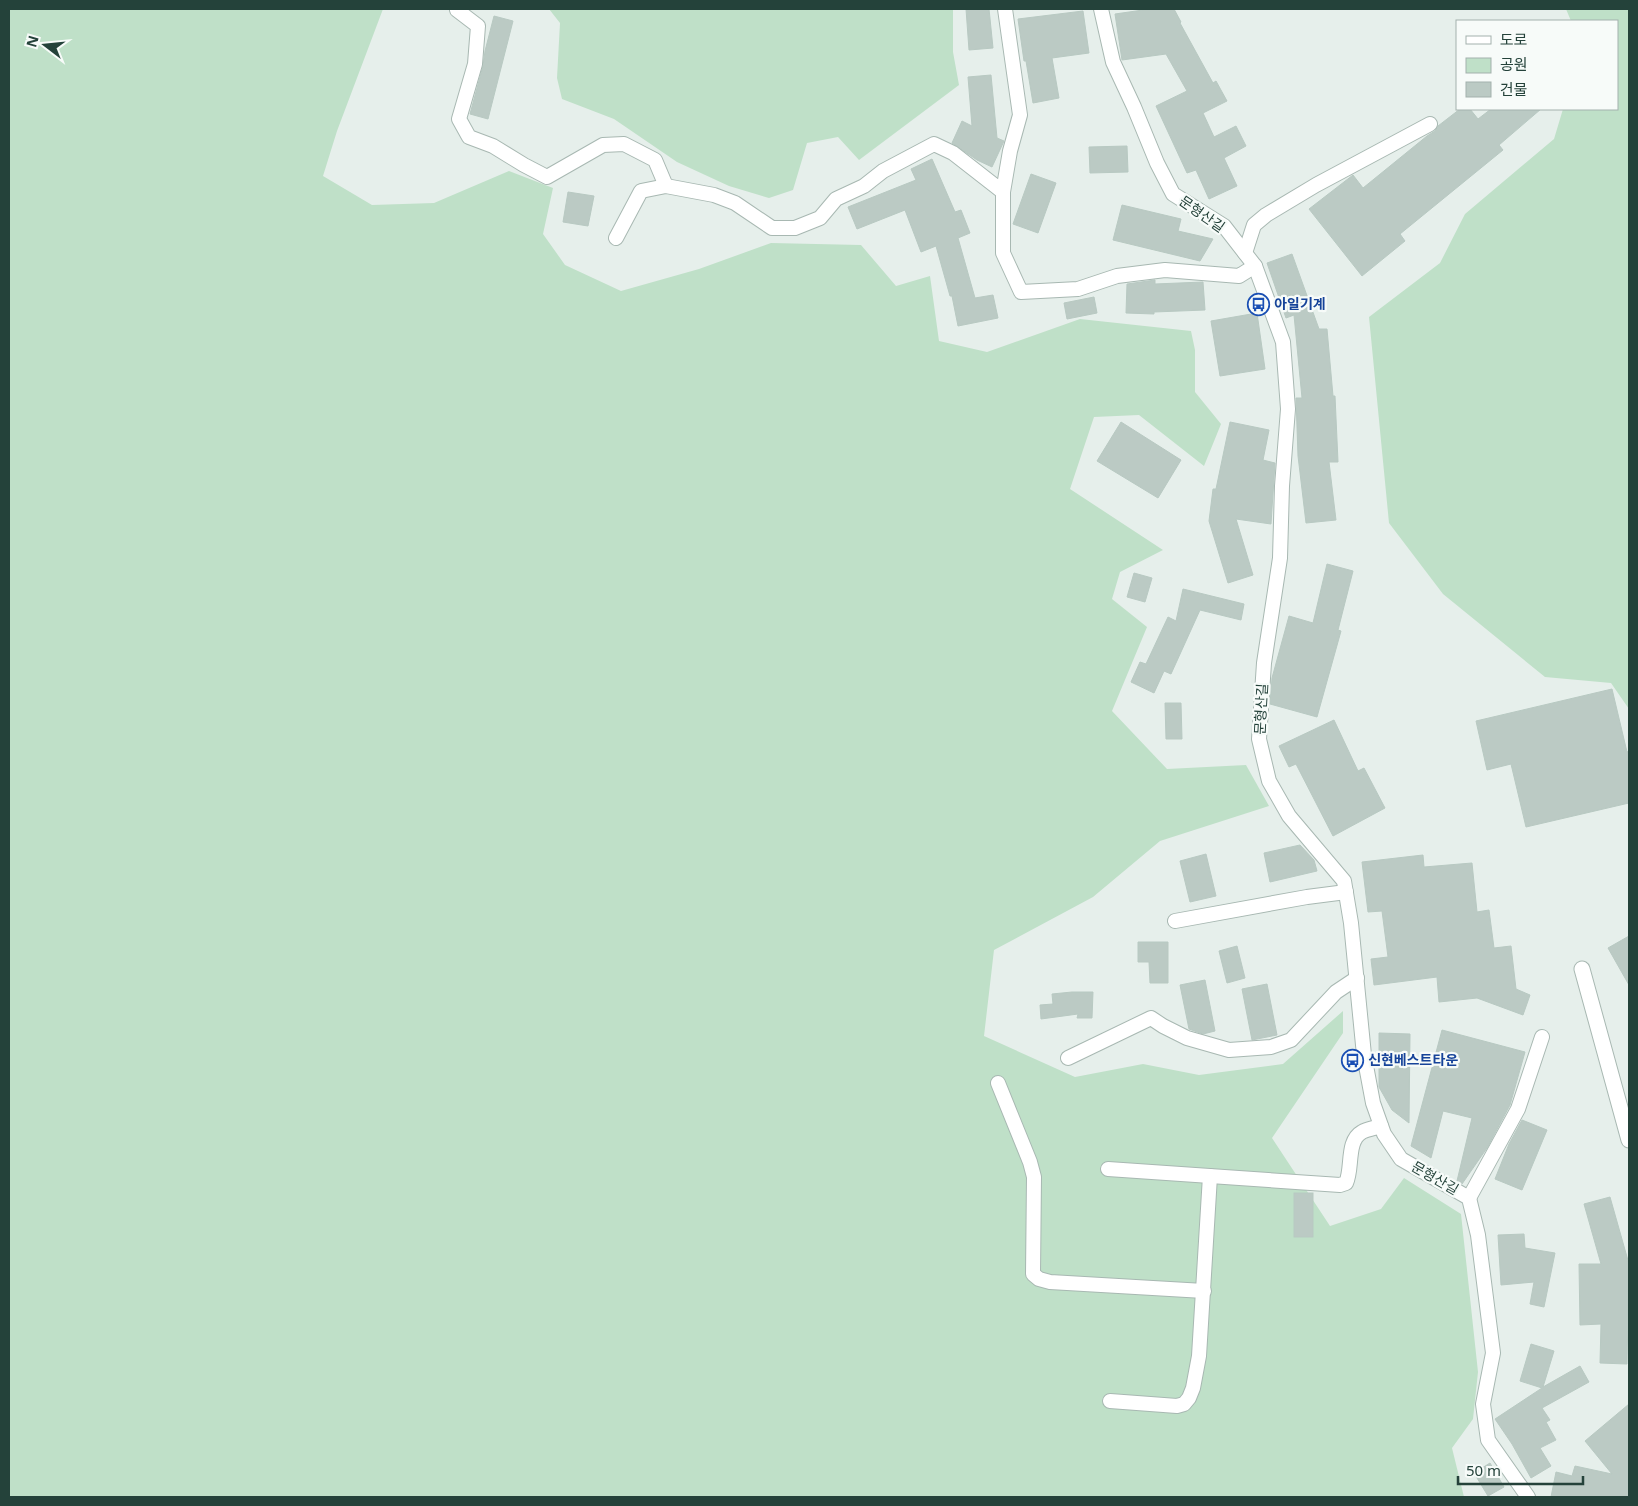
<svg xmlns="http://www.w3.org/2000/svg" width="1638" height="1506" font-family="'Noto Sans','Noto Sans KR',sans-serif">
	<style>
		.green { fill: #bfe0c8 }
		.building { fill: #bbcac4; stroke: #b8c9c2 }
		.lines { fill: none; stroke-linecap: round; stroke-linejoin: round }
		.minor-casing { stroke: #a8b8b2; stroke-width: 16 }
		.tertiary-casing { stroke: #a8b8b2; stroke-width: 17 }
		.minor { stroke: #fff; stroke-width: 14 }
		.tertiary { stroke: #fff; stroke-width: 15 }
		.labels { text-anchor: middle; stroke-width: 4.5; stroke-linejoin: round; paint-order: stroke }
		.street-label { font-size: 14px; fill: #24423a; stroke: #f7fbf9 }
		.transit-label { font-size: 14px; font-weight: bold; fill: #164399; stroke: #f7fbf9; text-anchor: start }
	</style>
	<rect width="100%" height="100%" fill="#e6efeb"/>
	<g class="green">
		<path d="M9,9H383L337,131L323,176L372,205L434,203L509,171L553,188L543,234L565,265L621,291L699,269L771,243L861,245L896,286L930,276L939,341L987,352L1080,319L1191,331L1195,350V392L1221,424L1204,466L1139,415L1094,417L1070,489L1163,550L1120,572L1112,599L1147,627L1112,711L1167,769L1246,765L1269,806L1160,841L1093,897L994,950L984,1036L1075,1077L1143,1064L1199,1075L1283,1064L1343,1011V1033L1272,1138L1330,1226L1381,1209L1404,1178L1461,1214L1478,1372L1473,1419L1452,1448L1464,1497H9Z"/>
		<path d="M549,9H953V52L959,85L859,160L838,137L807,143L793,190L769,198L729,186L677,162L614,119L562,99L557,78L560,23Z"/>
		<path d="M1566,9H1629V709L1611,683L1545,677L1443,594L1389,523L1369,317L1440,263L1465,214L1554,139L1563,109H1617V21H1571Z"/>
	</g>
	<g class="building">
		<path d="M966,9H989L993,48L969,50Z"/>
		<path d="M1143,9H1174L1181,22L1180,23L1213,83L1216,81L1227,101L1203,113L1214,137L1236,126L1246,146L1224,158L1237,186L1209,199L1196,170L1187,173L1156,106L1187,91L1166,54L1122,60L1115,14L1143,10Z"/>
		<path d="M1083,11L1089,53L1052,58L1059,98L1033,103L1026,61H1024L1018,19Z"/>
		<path d="M494,16L513,21L488,119L470,114L483,66L485,51Z"/>
		<path d="M991,75L997,138L1004,141L992,167L977,160L952,143L962,121L972,126L968,77Z"/>
		<path d="M1460,109H1470L1478,119L1491,109H1541L1499,145L1503,150L1400,234L1405,241L1362,276L1309,209L1353,175L1363,188L1427,136L1435,131L1438,126Z"/>
		<path d="M1127,146L1128,172L1090,173L1089,147Z"/>
		<path d="M932,159L955,212L961,210L970,233L958,238L975,298L993,295L998,318L958,326L952,296H950L936,246L921,252L905,210L857,229L848,207L916,180L911,169Z"/>
		<path d="M1031,174L1056,183L1038,233L1013,224Z"/>
		<path d="M568,192L594,196L588,226L563,222Z"/>
		<path d="M1122,205L1181,219L1178,231L1213,239L1200,261L1113,240Z"/>
		<path d="M1292,254L1319,329H1327L1333,396H1335L1338,462H1329L1336,520L1306,523L1298,456L1296,398H1302L1294,315L1286,318L1267,263Z"/>
		<path d="M1155,280V284L1203,282L1205,310L1154,312V314L1126,313L1127,284Z"/>
		<path d="M1094,297L1097,313L1067,319L1064,303Z"/>
		<path d="M1257,313L1265,369L1220,376L1211,321Z"/>
		<path d="M1121,422L1181,460L1158,498L1097,461Z"/>
		<path d="M1230,422L1269,430L1263,460L1275,463L1271,524L1236,519L1253,575L1228,583L1209,521L1213,489H1216Z"/>
		<path d="M1327,564L1353,571L1338,630L1341,631L1317,717L1270,704L1272,678L1289,616L1313,623Z"/>
		<path d="M1134,573L1152,578L1145,602L1127,597Z"/>
		<path d="M1183,589L1244,604L1241,620L1200,610L1171,674L1164,671L1154,693L1131,682L1140,662L1146,664L1168,617L1176,621Z"/>
		<path d="M1612,689L1627,752L1629,751V803L1526,827L1511,764L1487,770L1476,721Z"/>
		<path d="M1165,703H1181L1182,739H1166Z"/>
		<path d="M1334,720L1358,771L1364,768L1385,808L1333,836L1296,764L1289,767L1279,746Z"/>
		<path d="M1300,845L1314,860L1317,871L1270,882L1264,853Z"/>
		<path d="M1206,854L1216,896L1190,902L1180,861Z"/>
		<path d="M1423,855L1424,867L1472,863L1477,912L1489,910L1494,948L1511,946L1516,989L1530,995L1523,1015L1477,998L1439,1002L1437,977L1374,985L1371,959L1388,957L1382,911L1368,912L1362,862Z"/>
		<path d="M1629,936V985L1608,948Z"/>
		<path d="M1138,942H1168V983H1150L1149,962H1138Z"/>
		<path d="M1237,946L1245,978L1227,983L1219,951Z"/>
		<path d="M1205,980L1215,1031L1203,1034L1189,1029L1180,985Z"/>
		<path d="M1267,984L1277,1035L1252,1040L1242,989Z"/>
		<path d="M1072,992H1093L1092,1018H1077L1078,1014L1041,1019L1040,1005L1053,1004L1052,994Z"/>
		<path d="M1442,1030L1525,1052L1510,1105L1487,1148L1462,1184L1457,1181L1472,1118L1443,1111L1431,1158L1411,1146Z"/>
		<path d="M1379,1033L1410,1034L1409,1123L1392,1110L1379,1087Z"/>
		<path d="M1522,1120L1547,1130L1522,1190L1495,1179L1509,1144Z"/>
		<rect x="1294" y="1193" width="19" height="44"/>
		<path d="M1610,1197L1629,1264L1627,1364L1600,1363L1601,1324L1580,1325L1579,1264H1601L1584,1204Z"/>
		<path d="M1524,1234L1525,1248L1555,1253L1544,1307L1530,1304L1534,1282L1501,1285L1498,1235Z"/>
		<path d="M1531,1344L1554,1351L1543,1387L1580,1366L1589,1382L1542,1408L1550,1420L1546,1422L1556,1440L1540,1448L1551,1466L1531,1478L1512,1444L1495,1419L1542,1388L1520,1381Z"/>
		<path d="M1629,1404V1497H1551L1556,1472L1572,1476L1575,1466L1612,1474L1585,1441Z"/>
		<path d="M1490,1463L1504,1487L1488,1496L1474,1473Z"/>
	</g>
	<g class="lines">
		<defs>
			<g id="minor">
				<path d="M1005,9L1020,115L1010,151L1003,192V253L1021,292L1078,289L1117,276L1165,270L1239,276L1255,266"/>
				<path d="M1101,9L1113,62L1134,107L1157,163L1173,194L1224,226L1255,266L1283,342L1288,409L1282,486L1280,558L1264,663L1259,739L1269,781L1289,816L1344,881L1351,923L1364,1055L1373,1103L1384,1134L1401,1159L1469,1198L1478,1235L1493,1353L1483,1404L1488,1440L1528,1497"/>
				<path d="M457,10L478,26L475,64L459,119L469,137L493,146L524,165L547,177L603,145L624,144L655,160L666,186"/>
				<path d="M616,238L641,191L666,186L714,195L735,203L772,228H795L820,218L836,199L864,186L883,171L934,144L953,153L1003,192"/>
				<path d="M1245,253L1254,225L1266,215L1316,185L1430,124"/>
				<path d="M1175,921L1307,897L1346,892"/>
				<path d="M1068,1058L1151,1018L1163,1026L1187,1038L1229,1050L1271,1047L1291,1040L1336,992L1357,978"/>
				<path d="M998,1083L1030,1162L1034,1177L1033,1274L1039,1279L1050,1282L1204,1291"/>
				<path d="M1108,1169L1340,1185L1346,1183C1353,1168 1346,1141 1362,1132C1367,1129 1375,1128 1381,1126"/>
				<path d="M1469,1198L1518,1109L1542,1037"/>
				<path d="M1110,1401L1177,1406L1184,1404L1189,1398L1193,1388L1199,1356L1210,1176"/>
			</g>
			<path id="tertiary" d="M1582,969L1629,1140"/>
		</defs>
		<use href="#minor" class="minor-casing"/>
		<use href="#tertiary" class="tertiary-casing"/>
		<use href="#minor" class="minor"/>
		<use href="#tertiary" class="tertiary"/>
	</g>
	<defs>
		<symbol id="bus-ring" viewBox="-11 -11 22 22"><circle r="9.5" fill="#f7fbf9" stroke="#1a4fb4" stroke-width="1.5"/><path d="M-5-6H5V4H4V6H2V4H-2V6H-4V4H-5ZM-3.5-4V0h7V-4ZM-3.5 1.2v1.5H-2V1.2ZM2 1.2v1.5H3.5V1.2Z" fill="#1a4fb4"/></symbol>
	</defs>
	<g fill-rule="evenodd">
		<use href="#bus-ring" x="1246" y="292" width="25" height="25"/>
		<use href="#bus-ring" x="1340" y="1048" width="25" height="25"/>
	</g>
	<g class="labels">
		<g class="street-label">
			<text transform="translate(1202 214) rotate(35)" y="5">문형산길</text>
			<text transform="translate(1261 709) rotate(-87)" y="5">문형산길</text>
			<text transform="translate(1435 1178) rotate(30)" y="5">문형산길</text>
		</g>
		<g class="transit-label">
			<text x="1274" y="309">아일기계</text>
			<text x="1368" y="1065">신현베스트타운</text>
		</g>
	</g>
	<rect width="1638" height="1506" fill="none" stroke="#24423a" stroke-width="20"/>
	<rect x="1456" y="20" width="162" height="90" fill="#f7fbf9" stroke="#a3b1ad"/>
	<rect x="1466" y="36" width="25" height="8" fill="#ffffff" stroke="#a3b1ad"/>
	<text x="1500" y="45" font-size="15" fill="#24423a">도로</text>
	<rect x="1466" y="58" width="25" height="15" fill="#bfe0c8" stroke="#a3b1ad"/>
	<text x="1500" y="70" font-size="15" fill="#24423a">공원</text>
	<rect x="1466" y="82" width="25" height="15" fill="#bbcac4" stroke="#a3b1ad"/>
	<text x="1500" y="95" font-size="15" fill="#24423a">건물</text>
	<g transform="translate(45 45) rotate(286)" stroke="#f7fbf9" stroke-width="4" paint-order="stroke">
	<path d="M0-4L9 19L0 12L-9 19Z" fill="#24423a"/>
	<text y="-8" font-size="14" font-weight="bold" text-anchor="middle" fill="#24423a">N</text>
	</g>
	<path d="M1458 1476v8h125v-8" fill="none" stroke="#24423a" stroke-width="2.5"/>
	<text x="1466" y="1476" font-size="15" fill="#24423a" stroke="#f7fbf9" stroke-width="4" paint-order="stroke">50 m</text>
</svg>
